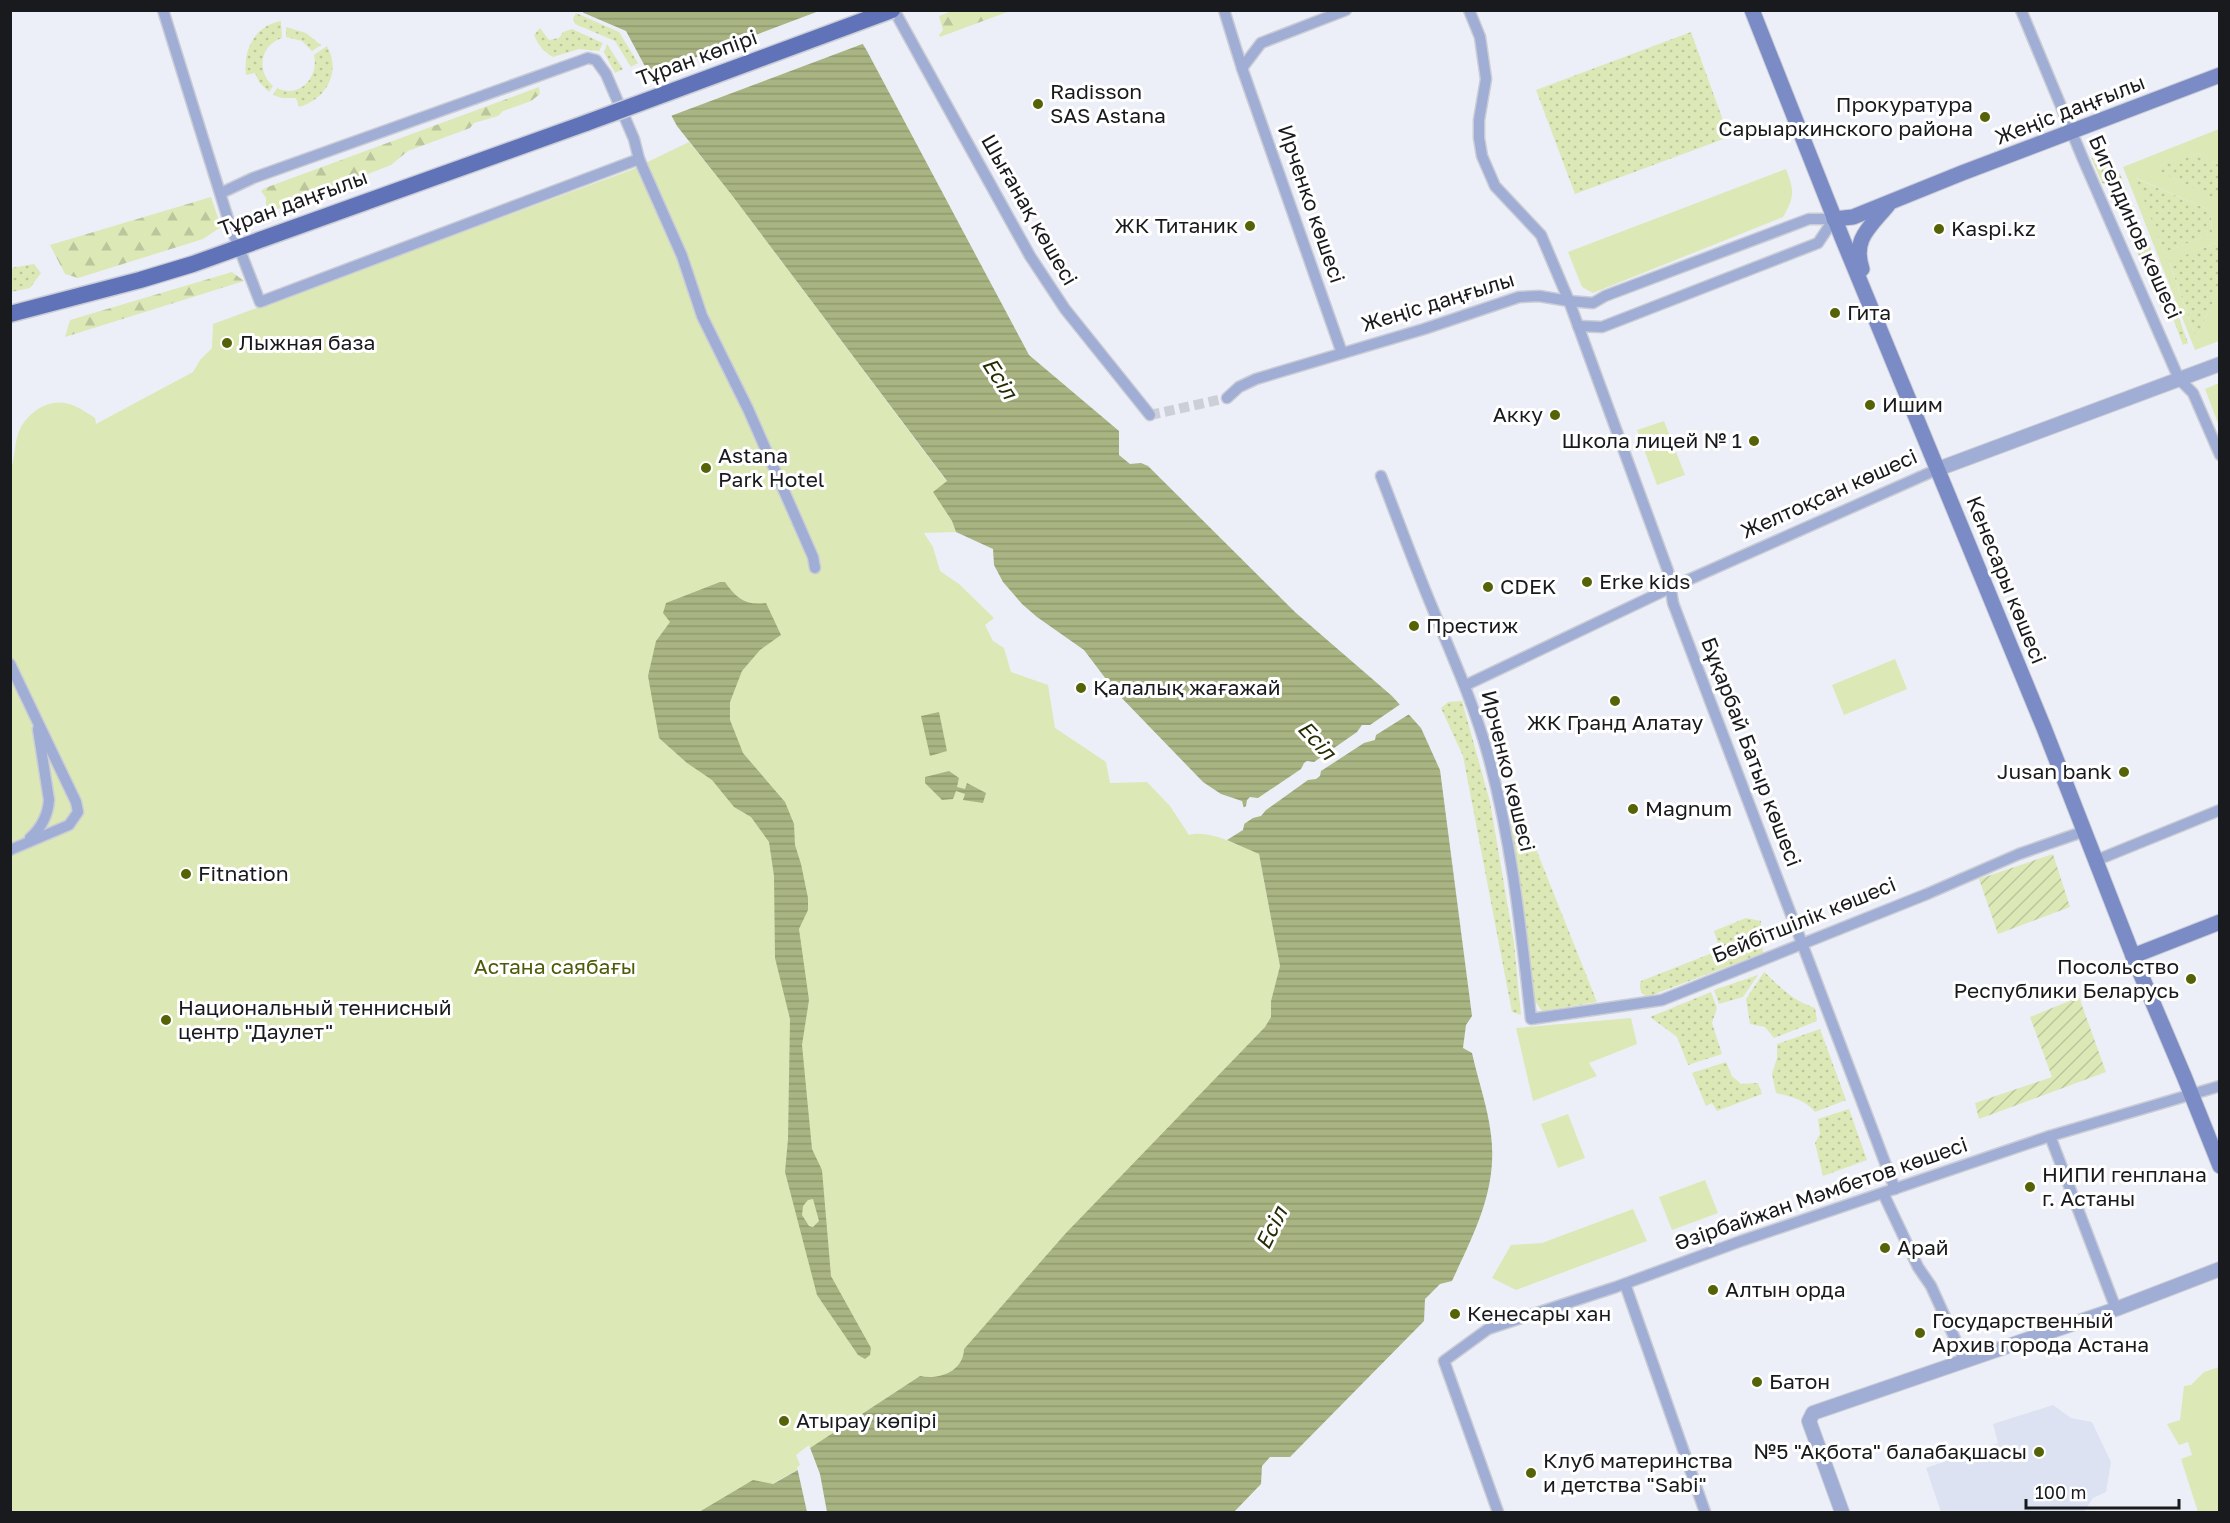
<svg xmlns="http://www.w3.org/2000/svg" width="2230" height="1523" font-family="'Golos Text',sans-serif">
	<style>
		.built { fill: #dce2f2 }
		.grass { fill: url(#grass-dots) }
		.forest { fill: url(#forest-firs) }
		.park { fill: #dce8b6; fill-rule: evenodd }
		.garden { fill: url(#garden-furrows) }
		.water { fill: url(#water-rules); fill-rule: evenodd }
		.pier { fill: #eceff8 }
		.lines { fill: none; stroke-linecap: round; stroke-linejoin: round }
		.minor-tunnel { stroke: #cccfd7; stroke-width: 10; stroke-dasharray: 10 5; stroke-linecap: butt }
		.minor-casing { stroke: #cacdd5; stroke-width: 13 }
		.tertiary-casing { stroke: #cacdd5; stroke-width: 16 }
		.secondary-casing { stroke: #cacdd5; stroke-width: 17 }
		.primary-casing { stroke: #cacdd5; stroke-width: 19 }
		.minor { stroke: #a0add4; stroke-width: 10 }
		.tertiary { stroke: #a0add4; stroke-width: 14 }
		.secondary { stroke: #7b8bc5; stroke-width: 15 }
		.primary { stroke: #6073b9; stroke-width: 16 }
		.primary-bridge-casing { stroke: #cacdd5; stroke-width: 19; stroke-linecap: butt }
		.primary-bridge { stroke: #6073b9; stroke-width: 16 }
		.poi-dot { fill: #556205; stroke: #fff; stroke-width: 2 }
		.labels { text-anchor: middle; stroke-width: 6; stroke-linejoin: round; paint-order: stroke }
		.street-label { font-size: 21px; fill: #191a1d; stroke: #fff }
		.poi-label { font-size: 21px; fill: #191a1d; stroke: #fff; text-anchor: start }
		.park-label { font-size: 21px; fill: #4f5b09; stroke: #fff }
		.water-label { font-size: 22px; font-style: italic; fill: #262d05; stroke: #fff }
	</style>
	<defs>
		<pattern id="grass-dots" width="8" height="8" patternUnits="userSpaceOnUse" patternTransform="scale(1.5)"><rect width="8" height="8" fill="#dce8b6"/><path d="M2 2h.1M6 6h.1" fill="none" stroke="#bcc69c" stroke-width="1.8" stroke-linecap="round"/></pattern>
		<pattern id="forest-firs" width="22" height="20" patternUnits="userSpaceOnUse" patternTransform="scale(1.5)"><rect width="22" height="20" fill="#dce8b6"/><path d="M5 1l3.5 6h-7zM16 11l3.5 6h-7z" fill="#bcc69c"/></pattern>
		<pattern id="garden-furrows" width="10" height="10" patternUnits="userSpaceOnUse" patternTransform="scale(1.5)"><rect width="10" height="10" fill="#dce8b6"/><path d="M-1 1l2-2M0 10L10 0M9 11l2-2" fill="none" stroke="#bcc69c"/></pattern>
		<pattern id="water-rules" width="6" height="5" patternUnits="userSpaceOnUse" patternTransform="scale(1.5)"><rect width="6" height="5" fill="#a8b481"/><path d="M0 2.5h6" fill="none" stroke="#909a6f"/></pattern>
	</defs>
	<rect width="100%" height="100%" fill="#eceff8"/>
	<path class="built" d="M2053,1405L2071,1418L2092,1422L2111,1462L2106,1492L2093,1498L2084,1512H1941L1926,1468L1998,1443L1993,1424Z"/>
	<g class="grass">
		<path d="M576,13L619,32L638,63L631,67L615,41L575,24L573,18Z"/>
		<path d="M281,21L282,38C260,45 256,71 273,86L269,92L259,82L255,73L246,75C243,50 254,26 281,21Z"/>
		<path d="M286,27L306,33L321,45L312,51L302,41L286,37Z"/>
		<path d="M540,28L549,40L559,38L563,32L572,29L603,43L599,51L579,49L553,57C544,52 538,45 534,35Z"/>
		<path d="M1691,32L1729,137L1575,194L1536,90Z"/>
		<path d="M607,44L623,69L615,73L604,52Z"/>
		<path d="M327,46C342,73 325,100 299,107L296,98H282L273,95L277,88C300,99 319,77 314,55Z"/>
		<path d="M2199,153L2219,165V201L2152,168Z"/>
		<path d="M2091,157L2120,174L2152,252L2139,256L2110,185L2102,183Z"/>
		<path d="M2135,178L2211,211L2212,233L2164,253Z"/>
		<path d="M2216,243L2219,247V289L2196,339L2169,261Z"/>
		<path d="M34,264L41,273L30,288L11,292V268Z"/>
		<path d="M2162,271L2188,343L2183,345L2169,308H2161L2148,277Z"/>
		<path d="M1462,701L1490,802L1514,943L1521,1015L1512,1012L1463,756L1441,708L1448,702Z"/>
		<path d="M1508,811L1526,824L1597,1002L1542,1011L1535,1001Z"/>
		<path d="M1746,918L1761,921V939L1763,953L1652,995L1645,996C1640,992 1639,987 1641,981L1720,950L1714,931Z"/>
		<path d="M1764,972C1783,989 1790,999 1815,1008L1817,1021L1774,1038L1765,1027L1750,1024L1746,999Z"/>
		<path d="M1758,975L1743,997L1719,1004L1714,990Z"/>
		<path d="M1711,992L1717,1008L1712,1023L1722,1054L1688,1065L1677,1037L1650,1017Z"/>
		<path d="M1820,1029L1846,1100L1815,1112C1806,1100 1790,1096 1776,1093L1772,1074L1777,1058V1044Z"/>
		<path d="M1726,1062L1732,1076L1741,1084L1758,1083L1762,1094L1717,1111L1712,1103L1706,1106L1692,1073Z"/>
		<path d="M1849,1109L1867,1160L1823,1176L1815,1143L1820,1134L1818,1119Z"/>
	</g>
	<g class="forest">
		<path d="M952,11V10L1010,11L940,37L939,35L943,30L939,16Z"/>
		<path d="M539,87L540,94L531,101L503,111L498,116L474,123L470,128L408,151L391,165L275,210H266V198L261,191L265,188Z"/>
		<path d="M211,197L221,227L203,239L78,278L65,274L50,245Z"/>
		<path d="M232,272L244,281L65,337L70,320Z"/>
	</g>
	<g class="park">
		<path d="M2219,129V165L2199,153L2153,168L2219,201V247L2215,243L2169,262L2196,339L2219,289V341L2195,350L2123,167ZM2136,178L2211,211L2212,233L2164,253Z"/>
		<path d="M689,142L731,194L947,482L934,492L952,521L956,532L924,533L933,547L940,571L959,584L994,618L985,625L993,641L1004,648L1011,672L1048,685L1055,728L1106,762L1110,783L1147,782L1170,806L1189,835C1208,829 1241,846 1259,854L1280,966L1271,1001V1017L1265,1027L1065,1235L964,1349C963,1372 939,1380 920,1376L810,1448L804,1466L772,1484L712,1505L699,1512H11L10,471C15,461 14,446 18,434C24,416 45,399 65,403C76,405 86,412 95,418L96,424L193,372L200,360L212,348L213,324L631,170Z"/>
		<path d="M1786,169C1794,190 1795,197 1783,217L1593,293L1582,287L1568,252Z"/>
		<path d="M2153,253L2160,269L2148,276L2140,257Z"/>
		<path d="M2219,383V426L2205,389Z"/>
		<path d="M1664,421L1685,475L1657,485L1637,430Z"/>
		<path d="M1895,659L1907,689L1844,715L1832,685Z"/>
		<path d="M1631,1018L1637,1044L1589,1063L1597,1076L1533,1101L1516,1028Z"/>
		<path d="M1568,1114L1585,1158L1558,1168L1541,1124Z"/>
		<path d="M1705,1180L1718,1213L1672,1230L1659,1197Z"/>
		<path d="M1633,1209L1647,1241L1516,1290L1492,1278L1511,1245L1542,1243Z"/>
		<path d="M2219,1367V1512H2198L2181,1459L2192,1455L2188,1442L2179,1445L2167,1424L2180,1420L2184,1386L2191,1385L2204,1372Z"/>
	</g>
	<g class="garden">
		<path d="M2053,854L2070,907L1998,934L1979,879Z"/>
		<path d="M2079,997L2106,1072L1979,1119L1975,1103L2052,1077L2030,1017Z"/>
	</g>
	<g class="water">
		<path d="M581,11H843L867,51L1029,355L1119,431V455L1130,464L1141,463L1148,466L1296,613L1392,696L1421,728L1440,770L1472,1016L1466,1025L1463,1048L1472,1053C1478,1080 1488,1108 1491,1135C1498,1189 1474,1233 1452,1281L1440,1284L1425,1299L1424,1321L1290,1457H1270L1262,1466L1261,1484L1234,1512H699L753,1480L773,1484L803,1467L810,1448L920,1376C939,1380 963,1372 964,1349L1066,1233L1265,1027L1271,1017V1001L1280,966L1259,854L1227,840L1243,830L1246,816L1242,801L1221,794L1203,782L1115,691L1084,650L1037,617L1022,604L1003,582L994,565L993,549L956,532L952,521L933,492L947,481L731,194L677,126L626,31L584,13Z"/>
		<path d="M720,582H725C736,598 746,606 766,603L781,635L760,650L742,671L730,702V720L743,753L785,802L794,824L795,845L801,864L808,898V910L799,929L809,1000L802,1045L812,1149L822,1170L831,1276L871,1348L870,1355L865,1359L858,1355L817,1295L785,1172L788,1139L790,1019L775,958L774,876L769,842L751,817L734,807L712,780L687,763L659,738L648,676L656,641L670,622L663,613L666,603ZM813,1199L819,1221L813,1227L809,1226L802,1215L803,1206L808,1200Z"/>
		<path d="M939,712L947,751L930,756L921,716Z"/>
		<path d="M949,771L959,778L957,787L965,789L967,783L986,793L983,803L963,800L965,794L956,791L953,799L942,800L925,783V777Z"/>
	</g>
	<g class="pier">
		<path d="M846,10L865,43L668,117L646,76L819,11Z"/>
		<path d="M1402,703L1411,713L1376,735L1375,740L1364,743L1321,771L1320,776L1316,779L1308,780L1266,810L1261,816L1253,818L1241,826L1243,816L1241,809L1246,806L1247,800L1250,797L1258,798L1301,769L1304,763L1307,761L1314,762L1357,732L1362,725H1370Z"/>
		<path d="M809,1445L820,1474L827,1512H807L797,1467L800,1465L796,1455Z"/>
	</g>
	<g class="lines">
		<path class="minor-tunnel" d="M1150,415L1227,398"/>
		<defs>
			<g id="minor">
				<path d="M163,10L229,222L260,302L639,159"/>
				<path d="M894,10L1030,256L1065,309L1150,415"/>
				<path d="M1224,10L1242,68L1342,353"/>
				<path d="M1469,10L1480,37L1486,79L1479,120V138L1482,156L1495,186L1541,235L1569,301L1668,571L1673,603L1895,1189"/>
				<path d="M2021,10L2083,159L2179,379L2193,393L2220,455"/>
				<path d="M1242,68L1261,43L1346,10"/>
				<path d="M221,193L253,178L580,61L588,58L596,60L606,74L634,139L639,159L682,256L702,316L748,409L813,557L815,568"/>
				<path d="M1578,326L1602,327L1818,243L1834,219"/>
				<path d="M1227,398L1239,387L1256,379L1424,329L1519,297L1539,296L1569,301L1593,303L1605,296L1809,219H1834"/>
				<path d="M1381,476C1398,520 1414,564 1432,607C1452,656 1474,704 1488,755C1512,842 1521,931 1531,1019L1662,1000L1927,894L2019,854L2085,831"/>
				<path d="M10,664L76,802L78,812L69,825L10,850"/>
				<path d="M1466,685L1670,588L1938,469"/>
				<path d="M30,838C41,828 48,815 49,800L38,729"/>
				<path d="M2097,860L2220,810"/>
				<path d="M2050,1136L2116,1309"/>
				<path d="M1883,1193L1918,1267L1931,1286L1965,1361"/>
				<path d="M1625,1284L1705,1512"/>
				<path d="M1498,1512L1444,1361L1488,1329L1616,1287L1741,1241L2050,1136L2220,1086"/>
			</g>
			<g id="tertiary">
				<path d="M1938,469L2220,364"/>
				<path d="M1842,1512L1809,1421L1813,1413L2116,1309L2220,1269"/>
			</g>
			<g id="secondary">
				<path d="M1752,10L1843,240L2044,728L2133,956L2184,1076L2220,1166"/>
				<path d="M1834,219L1853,217L1962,173L2220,75"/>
				<path d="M1862,269C1852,239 1870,227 1888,205"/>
				<path d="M2133,956L2220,922"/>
			</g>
			<path id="primary" d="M10,314L140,280L193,264L586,123"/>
		</defs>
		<use href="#minor" class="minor-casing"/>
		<use href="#tertiary" class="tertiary-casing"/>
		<use href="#secondary" class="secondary-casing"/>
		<use href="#primary" class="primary-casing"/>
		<use href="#minor" class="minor"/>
		<use href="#tertiary" class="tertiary"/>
		<use href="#secondary" class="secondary"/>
		<use href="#primary" class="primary"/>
		<defs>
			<path id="primary-bridge" d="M586,123L892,10"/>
		</defs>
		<use href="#primary-bridge" class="primary-bridge-casing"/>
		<use href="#primary-bridge" class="primary-bridge"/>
	</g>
	<g class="poi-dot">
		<circle cx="1038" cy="104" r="6"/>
		<circle cx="1985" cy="117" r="6"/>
		<circle cx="1250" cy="226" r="6"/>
		<circle cx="1939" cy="229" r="6"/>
		<circle cx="1835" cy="313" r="6"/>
		<circle cx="227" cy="343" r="6"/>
		<circle cx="1870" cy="405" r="6"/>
		<circle cx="1555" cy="415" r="6"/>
		<circle cx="1754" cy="441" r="6"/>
		<circle cx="706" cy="468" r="6"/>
		<circle cx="1587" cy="582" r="6"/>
		<circle cx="1488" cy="587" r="6"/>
		<circle cx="1414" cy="626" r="6"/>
		<circle cx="1081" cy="688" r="6"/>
		<circle cx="1615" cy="701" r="6"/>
		<circle cx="2124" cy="772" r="6"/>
		<circle cx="1633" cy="809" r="6"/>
		<circle cx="186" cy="874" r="6"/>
		<circle cx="2191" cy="979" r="6"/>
		<circle cx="166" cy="1020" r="6"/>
		<circle cx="2030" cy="1187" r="6"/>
		<circle cx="1885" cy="1248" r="6"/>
		<circle cx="1713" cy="1290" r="6"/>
		<circle cx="1455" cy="1314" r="6"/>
		<circle cx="1920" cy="1333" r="6"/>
		<circle cx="1757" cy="1382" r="6"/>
		<circle cx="784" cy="1421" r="6"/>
		<circle cx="2039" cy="1452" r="6"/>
		<circle cx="1531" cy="1473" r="6"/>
	</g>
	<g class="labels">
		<g class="street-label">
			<text transform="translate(697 58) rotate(-20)" y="7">Тұран көпірі</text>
			<text transform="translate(2070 110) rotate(-21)" y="7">Жеңіс даңғылы</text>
			<text transform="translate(293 203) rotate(-20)" y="7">Тұран даңғылы</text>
			<text transform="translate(1311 204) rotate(71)" y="7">Ирченко көшесі</text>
			<text transform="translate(1029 210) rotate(60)" y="7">Шығанақ көшесі</text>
			<text transform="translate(2135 227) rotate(66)" y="7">Бигелдинов көшесі</text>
			<text transform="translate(1438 302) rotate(-17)" y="7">Жеңіс даңғылы</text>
			<text transform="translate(1829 494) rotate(-24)" y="7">Желтоқсан көшесі</text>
			<text transform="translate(2006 580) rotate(68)" y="7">Кенесары көшесі</text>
			<text transform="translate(1751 752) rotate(69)" y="7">Бұқарбай Батыр көшесі</text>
			<text transform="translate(1508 771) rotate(76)" y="7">Ирченко көшесі</text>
			<text transform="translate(1804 920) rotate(-22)" y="7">Бейбітшілік көшесі</text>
			<text transform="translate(1821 1194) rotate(-19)" y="7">Әзірбайжан Мәмбетов көшесі</text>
		</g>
		<g class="poi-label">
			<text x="1050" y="99">Radisson<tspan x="1050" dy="24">SAS Astana</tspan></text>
			<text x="1973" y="112" text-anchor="end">Прокуратура<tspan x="1973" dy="24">Сарыаркинского района</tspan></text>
			<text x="1238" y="233" text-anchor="end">ЖК Титаник</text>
			<text x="1951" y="236">Kaspi.kz</text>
			<text x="1847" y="320">Гита</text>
			<text x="239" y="350">Лыжная база</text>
			<text x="1882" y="412">Ишим</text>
			<text x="1543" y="422" text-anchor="end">Акку</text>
			<text x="1742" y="448" text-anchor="end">Школа лицей № 1</text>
			<text x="718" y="463">Astana<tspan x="718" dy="24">Park Hotel</tspan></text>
			<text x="1599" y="589">Erke kids</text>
			<text x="1500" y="594">CDEK</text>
			<text x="1426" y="633">Престиж</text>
			<text x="1093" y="695">Қалалық жағажай</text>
			<text x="1615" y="730" text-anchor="middle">ЖК Гранд Алатау</text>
			<text x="2112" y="779" text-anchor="end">Jusan bank</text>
			<text x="1645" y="816">Magnum</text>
			<text x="198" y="881">Fitnation</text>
			<text x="2179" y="974" text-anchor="end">Посольство<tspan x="2179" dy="24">Республики Беларусь</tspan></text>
			<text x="178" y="1015">Национальный теннисный<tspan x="178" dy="24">центр "Даулет"</tspan></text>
			<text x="2042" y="1182">НИПИ генплана<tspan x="2042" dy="24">г. Астаны</tspan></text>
			<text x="1897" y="1255">Арай</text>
			<text x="1725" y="1297">Алтын орда</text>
			<text x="1467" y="1321">Кенесары хан</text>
			<text x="1932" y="1328">Государственный<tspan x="1932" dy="24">Архив города Астана</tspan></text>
			<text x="1769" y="1389">Батон</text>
			<text x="796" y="1428">Атырау көпірі</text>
			<text x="2027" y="1459" text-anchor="end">№5 "Ақбота" балабақшасы</text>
			<text x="1543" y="1468">Клуб материнства<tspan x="1543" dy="24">и детства "Sabi"</tspan></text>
		</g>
		<g class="park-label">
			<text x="555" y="974">Астана саябағы</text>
		</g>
		<g class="water-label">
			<text transform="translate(1000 378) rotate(57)" y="8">Есіл</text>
			<text transform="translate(1317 740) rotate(47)" y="8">Есіл</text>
			<text transform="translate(1271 1228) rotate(-64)" y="8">Есіл</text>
		</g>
	</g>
	<rect width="2230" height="1523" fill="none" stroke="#191a1d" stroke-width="24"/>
	<path d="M2026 1499v9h153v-9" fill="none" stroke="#191a1d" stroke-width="3"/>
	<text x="2035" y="1499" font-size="18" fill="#191a1d" stroke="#ffffff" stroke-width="4.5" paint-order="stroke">100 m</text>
</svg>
